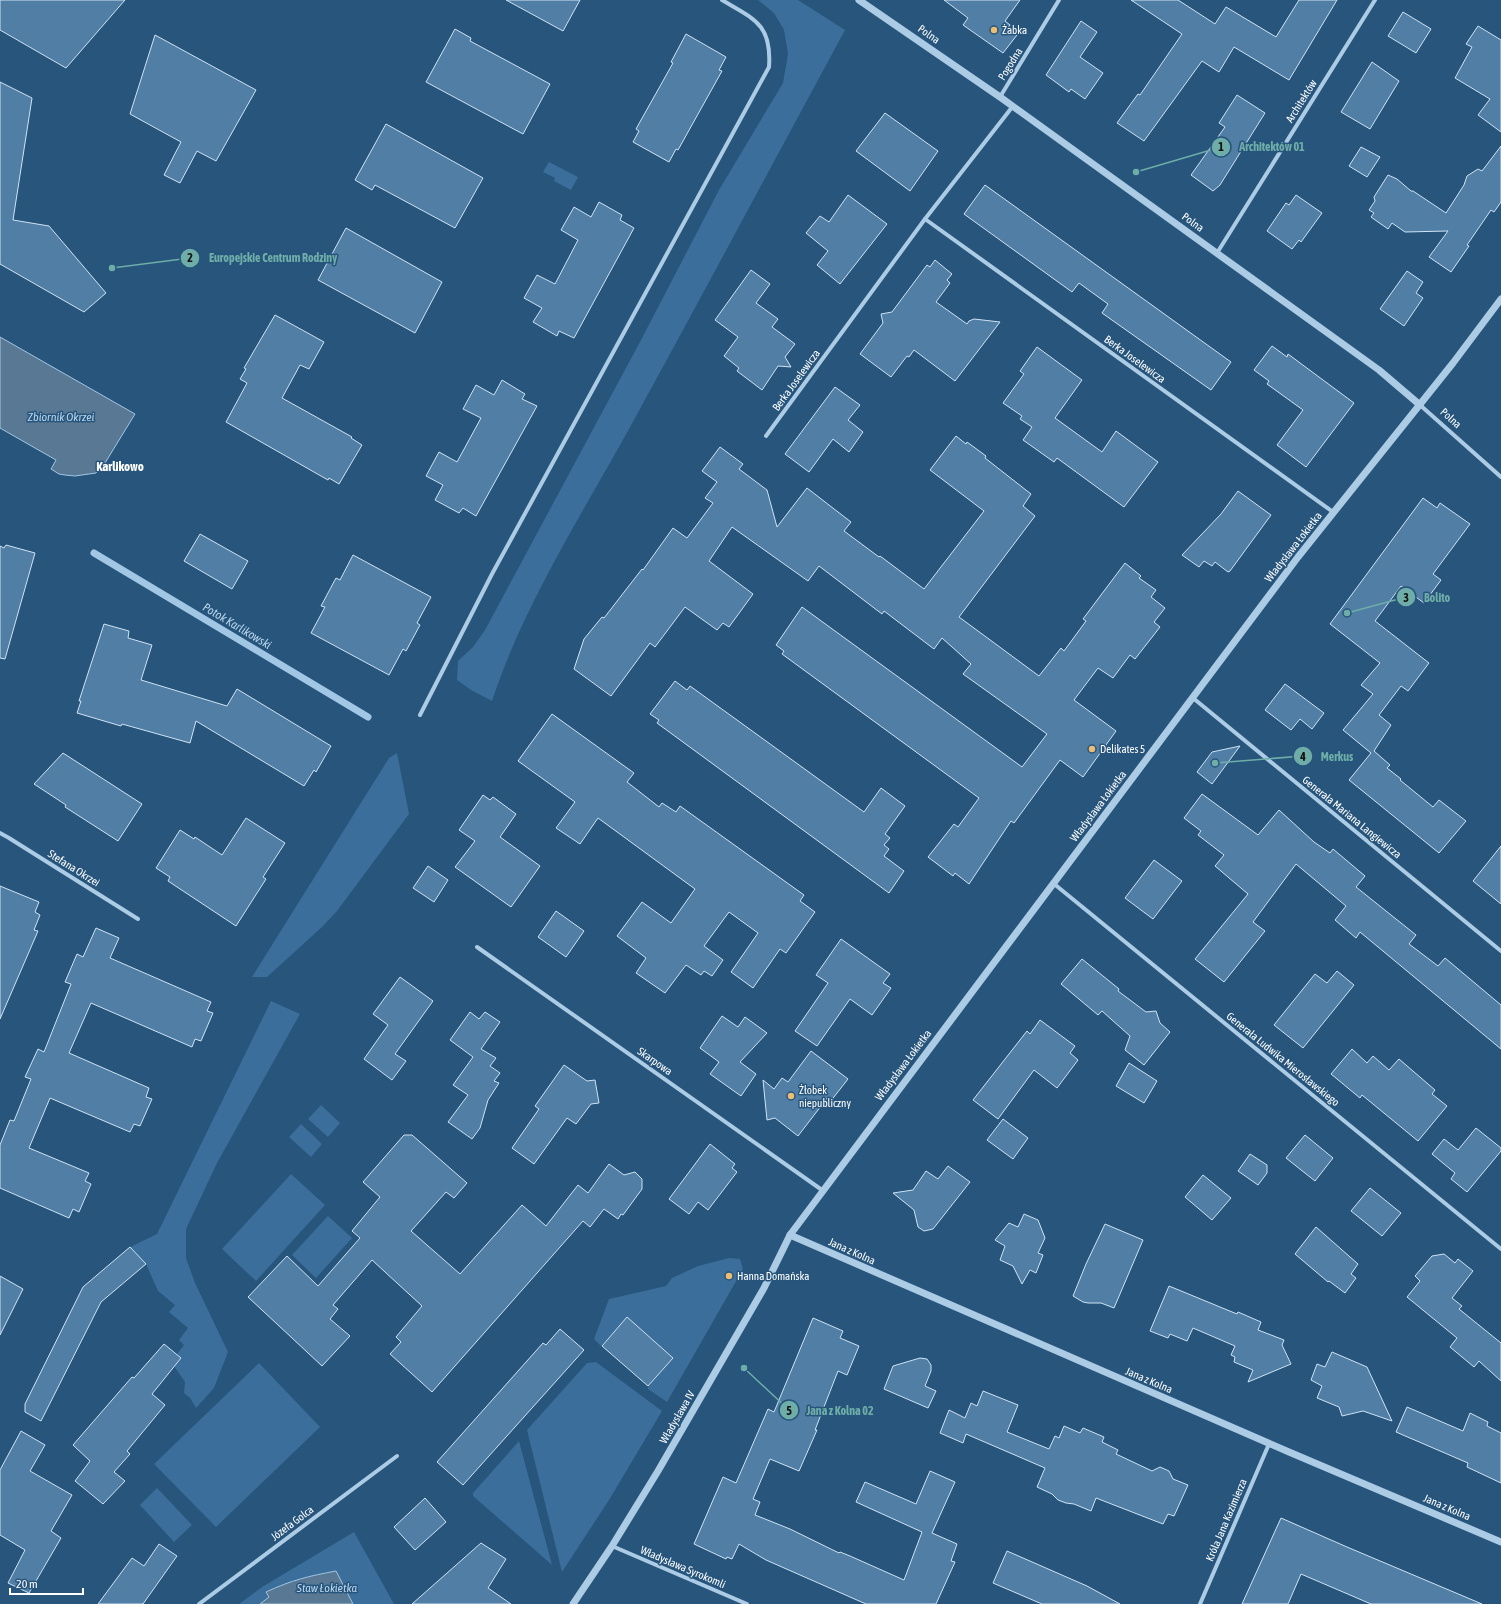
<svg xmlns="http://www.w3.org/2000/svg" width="1501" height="1604" font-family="'Asap Condensed',sans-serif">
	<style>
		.green { fill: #3b6e9a }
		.water { fill: #587894; stroke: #a1c7e5 }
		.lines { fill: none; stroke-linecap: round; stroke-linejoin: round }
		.stream { stroke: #a1c7e5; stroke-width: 7 }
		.building { fill: #507ea5; stroke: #cfe3f4 }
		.minor { stroke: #accbe4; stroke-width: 4 }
		.tertiary { stroke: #accbe4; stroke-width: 7 }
		.poi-dot { fill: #ecbd73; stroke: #27557c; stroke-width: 1.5 }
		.labels { text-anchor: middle; stroke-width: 3; stroke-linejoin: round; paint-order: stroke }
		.poi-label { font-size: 11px; fill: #fff; stroke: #27557c; text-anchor: start }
		.street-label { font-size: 11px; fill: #fff; stroke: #27557c }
		.water-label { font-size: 12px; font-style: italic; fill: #b8d5ec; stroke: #27557c }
		.quarter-label { font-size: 13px; font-weight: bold; fill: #fff; stroke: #27557c }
		.leader { fill: none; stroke: #6fada8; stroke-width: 1.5 }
		.callout-dot { fill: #6fada8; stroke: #27557c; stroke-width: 1.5 }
		.mark-label { font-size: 12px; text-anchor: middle; font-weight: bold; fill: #111 }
		.callout-label { font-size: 12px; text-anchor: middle; font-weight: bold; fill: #6fada8; stroke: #27557c; stroke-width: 3; stroke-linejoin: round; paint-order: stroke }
	</style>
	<rect width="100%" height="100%" fill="#27557c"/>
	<g class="green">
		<path d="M758,0H798L845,30C773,163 702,296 629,429C581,516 523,606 492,701L471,690L457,680L458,661L473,647L485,630L641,340L719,190L783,83L788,54L784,30L774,13Z"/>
		<path d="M549,162L578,177L571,190L554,181L555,178L543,172Z"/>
		<path d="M397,753L409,814L337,911L322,927L267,977H252L389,758Z"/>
		<path d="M271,1001L300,1014L217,1163L186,1229V1258L195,1283L228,1352L214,1388L196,1408L190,1398L184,1393L185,1382L174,1366L181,1358L177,1354L184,1345L179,1340L188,1328L169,1312L175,1305L158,1291L146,1264L130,1247L157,1234Z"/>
		<path d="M321,1105L340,1123L328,1137L308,1119Z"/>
		<path d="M301,1124L322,1144L311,1157L289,1137Z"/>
		<path d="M291,1174L325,1205L256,1281L222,1249Z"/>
		<path d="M328,1216L352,1238L316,1278L292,1255Z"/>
		<path d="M729,1258L740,1259L743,1269L667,1402L648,1389V1387L673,1358L627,1317L601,1346L594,1339L609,1299L666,1286L672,1278L698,1266Z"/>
		<path d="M596,1362L662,1411L609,1500L562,1572L527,1430L587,1363Z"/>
		<path d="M259,1363L320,1427L216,1527L154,1464Z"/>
		<path d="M519,1441L552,1565L473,1496V1493Z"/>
		<path d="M157,1488L192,1525L174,1542L140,1505Z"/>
		<path d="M354,1532L394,1604H353L336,1571C309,1576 292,1580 266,1592L269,1597L260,1604H239L262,1587Z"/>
	</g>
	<g class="water">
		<path d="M0,337L135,414L105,463L96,473L75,476L65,475L59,474L51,469L56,460L0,428Z"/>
		<path d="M336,1571L353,1604H260L269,1597L266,1592C292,1580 309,1576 336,1571Z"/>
	</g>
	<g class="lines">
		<path class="stream" d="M94,553L368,717"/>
	</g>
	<g class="building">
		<path d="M0,0H125L66,68L0,30Z"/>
		<path d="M506,0H580L563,31Z"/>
		<path d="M944,0H1020L1005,21L1010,25L1008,28L1016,33L1017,35L1003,53L963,25L968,18Z"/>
		<path d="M1131,0H1178L1215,24L1226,7L1276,37L1299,0H1337L1289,80L1234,47L1219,72L1202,61L1144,141L1117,123L1138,94L1140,95L1182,34Z"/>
		<path d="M1403,12L1431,29L1416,53L1388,36Z"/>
		<path d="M1081,21L1097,32L1080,57L1103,73L1085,99L1071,89L1069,92L1046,75Z"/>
		<path d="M1478,26L1501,40V132L1478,115L1490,99L1455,78L1472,47L1466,44Z"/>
		<path d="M455,29L471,38L470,41L550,84L523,134L426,82Z"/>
		<path d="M686,34L726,57L719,70L722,71L678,150L676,149L669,162L633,142L639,131L636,129L673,63L671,62Z"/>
		<path d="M155,35L256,90L216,161L197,151L180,183L164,175L181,142L130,114Z"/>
		<path d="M1372,62L1399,81L1370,129L1341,112Z"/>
		<path d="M0,82L32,98L13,220L49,226L106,293L84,312L0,264Z"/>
		<path d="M1237,95L1265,113L1220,185L1213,191L1191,175L1225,127L1219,123Z"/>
		<path d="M885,113L938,151L910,191L856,151Z"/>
		<path d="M386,124L483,178L455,228L375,185L372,190L355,180Z"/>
		<path d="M1501,146V202L1494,212L1491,210L1467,245L1469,246L1451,272L1429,257L1448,231L1405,232L1392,223L1388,229L1371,217L1374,213L1369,210L1375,201L1374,197L1388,175L1397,179L1411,191H1413L1446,213L1464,185L1467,176L1478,169L1482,171Z"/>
		<path d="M1361,147L1380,157L1367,177L1349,166Z"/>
		<path d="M985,185L1231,362L1211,390L1102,313L1108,304L1079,283L1072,292L964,214Z"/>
		<path d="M848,195L887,224L840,284L817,265L828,251L806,233L820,216L829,222Z"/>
		<path d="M1296,195L1322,213L1301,242L1299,240L1292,249L1267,231L1286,203L1289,205Z"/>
		<path d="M599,202L622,215L620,220L634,228L574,338L559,331L557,336L533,322L542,308L524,298L537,275L555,284L578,240L561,230L574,207L591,217Z"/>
		<path d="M346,228L442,282L415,333L318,280Z"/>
		<path d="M935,260L952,274L947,280L950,283L936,302L967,324L969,321L974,319L1000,322L955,381L914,350L909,357L907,356L891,377L860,354L883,323L881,314L892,312L927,265L930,267Z"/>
		<path d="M751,270L770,284L756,303L778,319L772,327L795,344L785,357L791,367L778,366L762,390L737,371L739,368L724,356L738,337L715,320Z"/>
		<path d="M1407,271L1423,282L1416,293L1423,298L1404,326L1380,309Z"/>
		<path d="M275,315L324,342L309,369L300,365L282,398L352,437L351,438L362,445L339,484L329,478L328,480L226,422L247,383L240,379L246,369L244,368Z"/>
		<path d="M1272,346L1287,357L1288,354L1354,403L1306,467L1277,445L1303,410L1267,384L1269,381L1254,370Z"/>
		<path d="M1037,347L1082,380L1055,418L1102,452L1116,431L1158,462L1124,507L1057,458L1054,462L1023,440L1032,427L1020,419L1022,416L1003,403L1024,374L1020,371Z"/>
		<path d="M502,380L525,394L522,399L537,406L476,516L463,508L459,513L435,500L443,485L426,476L439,452L457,462L481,418L463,409L476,385L494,395Z"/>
		<path d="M835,387L860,405L848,420L863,432L849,452L833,439L809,472L785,454Z"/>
		<path d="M956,436L966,444L967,442L986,456L985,458L1031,494L1023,506L1035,516L959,617L1039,676L1061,648L1064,651L1086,621L1083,619L1125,563L1141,576L1139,578L1156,590L1151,597L1165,608L1154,622L1160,627L1135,659L1130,655L1113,678L1098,668L1074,700L1116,731L1083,777L1060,760L1014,823L1011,821L969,884L955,873L953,876L928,857L954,824L958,827L979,798L782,654L784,651L776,645L802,607L1022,767L1047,734L963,674L971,664L942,638L934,649L884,611L882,614L819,566L808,581L732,527L709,561L753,594L729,627L723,623L717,630L685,607L655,647L650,643L611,696L574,669L584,639L602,617L604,618L642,569L643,570L673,528L687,538L713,503L705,498L717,482L702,471L720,447L743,464L739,469L767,490L777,527L807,488L851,522L844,531L879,557L880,556L924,589L984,511L930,470Z"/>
		<path d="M1238,491L1271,515L1230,571L1228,572L1215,562L1212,566L1204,561L1199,567L1182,555L1221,514Z"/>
		<path d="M1423,498L1437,508L1440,503L1470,524L1433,574L1441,580L1424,603L1401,586L1375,621L1429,663L1408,691L1401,686L1379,715L1391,725L1374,751L1390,765L1387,768L1401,779L1400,780L1433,807L1439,800L1466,821L1439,853L1349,780L1371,753L1343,730L1373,694L1361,685L1380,663L1330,624Z"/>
		<path d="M200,534L248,561L232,589L184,561Z"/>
		<path d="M6,545L35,553L5,659L0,658V546L4,548Z"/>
		<path d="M353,555L431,597L417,623L420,625L406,651L403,649L389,675L311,633L325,607L321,606L336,578L340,580Z"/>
		<path d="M104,624L129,631L128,638L152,645L141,680L227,706L237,689L331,746L316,772L314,770L304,786L196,721L190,743L122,724L121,726L77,713L81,701H79Z"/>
		<path d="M675,681L687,690L690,686L864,812L881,788L905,806L885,834L890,838L884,845L889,849L884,856L904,871L889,893L657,723L659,720L650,714Z"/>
		<path d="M1285,684L1324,713L1312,729L1300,719L1291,730L1265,710Z"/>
		<path d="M552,714L634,773L627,782L659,807L662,803L676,812L680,806L804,895L800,901L815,912L786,953L780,949L753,988L731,972L758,933L729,912L704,946L723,960L712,976L704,971L701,975L686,965L665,993L636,973L646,958L617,936L642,902L671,923L695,889L598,818L580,844L556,828L575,802L518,761Z"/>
		<path d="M1240,746L1212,784L1197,772L1212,752Z"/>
		<path d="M63,753L142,804L118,841L65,807L66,805L34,784Z"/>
		<path d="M1202,794L1258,835L1279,810L1314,842L1330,853L1333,849L1365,876L1356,887L1416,935L1409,944L1438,966L1445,958L1501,1005V1049L1360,932L1356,938L1335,920L1346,906L1296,864L1253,922L1265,931L1224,982L1195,959L1248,894L1215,866L1224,855L1198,835L1201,831L1184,818Z"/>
		<path d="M483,795L490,800L493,797L516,814L500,837L540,866L511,907L455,867L475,841L459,830Z"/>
		<path d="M246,818L285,843L263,877L266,879L236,926L168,881L170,877L156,868L180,830L194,839L195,837L222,855Z"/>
		<path d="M1501,846V904L1473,881Z"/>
		<path d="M1154,860L1182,881L1153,919L1125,898Z"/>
		<path d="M428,866L448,880L434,902L413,888Z"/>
		<path d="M0,886L39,902L35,912L40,915L34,930L38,931L0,1019Z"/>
		<path d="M556,911L584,931L566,957L538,937Z"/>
		<path d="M96,928L119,938L110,958L211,1002L207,1011L213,1013L201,1041L195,1039L192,1047L91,1003L69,1053L149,1088L146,1097L152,1099L140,1126L134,1124L130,1132L50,1098L29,1148L89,1173L85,1181L91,1184L79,1212L73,1209L69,1218L0,1188V1145L10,1120L14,1121L31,1079L25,1077L38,1049L44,1052L71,984L65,982L77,954L83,957Z"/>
		<path d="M841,939L890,974L883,983L891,988L872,1015L850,999L817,1046L795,1031L828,983L816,975Z"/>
		<path d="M1082,959L1119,989L1118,991L1146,1012L1156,1011L1160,1023L1170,1032L1144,1065L1125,1050L1130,1036L1102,1011L1098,1015L1061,984Z"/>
		<path d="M1337,971L1354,985L1303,1048L1274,1025L1315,974L1327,983Z"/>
		<path d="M400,977L433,1001L395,1054L406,1061L392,1080L364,1059L388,1025L373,1014Z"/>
		<path d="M470,1012L479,1019L485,1012L500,1022L481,1049L496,1058L490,1066L500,1073L494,1081L499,1083L488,1100L480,1128L472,1139L448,1122L468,1095L453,1085L473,1057L450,1040Z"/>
		<path d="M722,1016L738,1027L745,1017L767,1033L740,1062L756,1074L741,1096L710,1074L719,1062L700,1048Z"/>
		<path d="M1040,1020L1075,1046L1070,1053L1078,1060L1057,1088L1034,1070L998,1119L973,1100L1027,1031L1030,1034Z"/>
		<path d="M1352,1049L1367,1063L1373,1056L1389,1070L1399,1059L1435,1090L1432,1094L1447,1106L1418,1141L1362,1095L1360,1098L1331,1074Z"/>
		<path d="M811,1051L848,1079L830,1102L828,1097L798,1136L775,1118L767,1120L763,1080L774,1089L782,1078L788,1082Z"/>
		<path d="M1129,1063L1157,1081L1144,1103L1116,1086Z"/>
		<path d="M564,1065L587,1081L595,1080L599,1103L591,1104L576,1124L567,1118L534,1164L512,1148L539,1109L535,1106Z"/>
		<path d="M1003,1119L1028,1138L1013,1159L987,1140Z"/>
		<path d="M1476,1128L1501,1148V1151L1467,1192L1451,1179L1455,1173L1432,1154L1444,1139L1458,1150Z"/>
		<path d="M404,1135H412L467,1183L454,1198L446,1192L411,1231L460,1274L522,1205L546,1226L578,1185L588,1193L609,1164L624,1175L635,1172L642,1179V1189L623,1215L621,1214L618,1219L604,1209L590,1227L583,1221L432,1392L390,1354L401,1342L396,1337L422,1306L372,1260L333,1305L338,1309L330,1319L350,1336L322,1366L248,1297L287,1256L318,1286L360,1238L352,1231L380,1197L363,1182Z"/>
		<path d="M1305,1135L1333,1158L1315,1181L1286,1158Z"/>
		<path d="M710,1144L735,1164L732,1168L737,1172L708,1210L698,1202L689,1214L669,1199Z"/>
		<path d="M1250,1154L1267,1165V1173L1258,1185L1238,1171Z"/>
		<path d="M948,1166L970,1182L933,1229L924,1231L918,1227L914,1210L893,1193L913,1190L926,1171L938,1179Z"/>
		<path d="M1203,1175L1231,1198L1212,1220L1185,1197Z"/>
		<path d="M1370,1188L1401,1213L1382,1236L1351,1211Z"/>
		<path d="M1024,1214L1038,1220L1045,1238L1038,1253L1043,1255L1036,1273L1030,1270L1022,1284L1013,1266L1000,1260L1005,1246L995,1240L1009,1223L1018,1227Z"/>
		<path d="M1105,1224L1143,1240L1114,1308L1101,1303H1088L1083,1302L1073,1296L1086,1264Z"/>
		<path d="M1316,1227L1358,1264L1351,1274L1356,1278L1345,1293L1329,1281L1328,1282L1295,1254Z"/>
		<path d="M130,1247L146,1264L101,1302L41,1421L25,1412V1404L83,1287Z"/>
		<path d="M1444,1254L1455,1263L1458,1259L1473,1271L1452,1298L1462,1306L1459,1309L1501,1343V1381L1479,1361L1474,1367L1450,1347L1457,1338L1407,1297L1420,1281L1415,1276L1432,1256Z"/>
		<path d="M0,1276L23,1289L0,1335Z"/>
		<path d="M1169,1286L1237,1314L1238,1312L1261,1322L1258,1330L1284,1340L1282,1345L1291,1364L1248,1382L1253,1370L1234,1362L1235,1357L1231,1355L1235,1346L1193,1328L1187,1341L1170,1334L1168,1338L1150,1331Z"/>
		<path d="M627,1317L673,1358L648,1386L602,1346Z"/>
		<path d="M813,1318L843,1331L840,1338L859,1346L847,1375L838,1371L815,1430H817L799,1471L770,1459L753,1499L760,1502L755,1515L790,1529L839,1553L840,1552L850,1556L904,1580L922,1532L856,1502L865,1482L916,1504L930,1471L955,1482L932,1533L957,1544L951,1561L955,1562L936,1604H866L766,1560L739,1544L732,1559L727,1557L726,1559L694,1544L723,1477L736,1483L768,1409L774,1412Z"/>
		<path d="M560,1329L584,1350L463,1485L437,1462L543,1343L546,1345Z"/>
		<path d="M164,1344L181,1358L152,1394L165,1405L127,1451L130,1454L114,1472L125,1481L103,1504L75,1481L90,1461L73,1445L132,1377L134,1378Z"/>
		<path d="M1332,1352L1367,1367L1392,1421L1363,1411L1342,1416L1339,1407L1317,1398L1322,1386L1311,1380L1317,1364L1325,1367Z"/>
		<path d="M920,1358L927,1359L931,1365V1371L925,1386L936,1391L928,1408L884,1389L893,1366Z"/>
		<path d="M983,1391L1018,1405L1007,1432L1049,1449L1055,1436L1059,1438L1064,1426L1080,1433L1083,1428L1104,1437L1102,1442L1118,1450L1116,1454L1152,1471L1160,1467L1169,1471L1173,1479L1188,1485L1174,1516L1168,1514L1163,1524L1096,1498L1091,1511L1074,1504L1066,1503L1058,1500L1052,1494L1037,1487L1045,1468L966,1434L963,1443L940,1433L949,1410L965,1418L971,1403L977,1406Z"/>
		<path d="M1407,1407L1463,1431L1470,1413L1488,1422L1487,1426L1501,1433V1483L1467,1467L1468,1463L1396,1432Z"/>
		<path d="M21,1431L45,1445L30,1471L72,1495L51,1531L61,1538L29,1593L8,1583L25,1550L0,1535V1470Z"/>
		<path d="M425,1498L446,1522L415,1550L394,1527Z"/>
		<path d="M1281,1518L1347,1547L1482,1604H1371L1301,1574L1288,1604H1242Z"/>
		<path d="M481,1543L506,1559L488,1588L511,1604H412Z"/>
		<path d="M159,1544L177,1556L143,1604H98L132,1558L144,1566Z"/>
		<path d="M1007,1551L1087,1586L1120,1604H1042L993,1583Z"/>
	</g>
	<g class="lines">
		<g class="minor">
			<path d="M1000,97L1059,0"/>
			<path d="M925,219L1333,512"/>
			<path d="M1217,253L1375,0"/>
			<path d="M1420,405L1501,477"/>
			<path d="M766,436L925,219L1013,106"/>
			<path d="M1193,698L1501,951"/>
			<path d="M420,715L492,574L769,67C772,24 754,19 722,0"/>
			<path d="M0,833L9,838L138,919"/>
			<path d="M1053,883L1501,1249"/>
			<path d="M477,947L822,1190"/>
			<path d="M612,1546L747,1604"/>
			<path d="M199,1604L397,1456"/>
			<path d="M1200,1604L1269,1444"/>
		</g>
		<g class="tertiary">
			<path d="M859,0L1000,97L1379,370L1420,405"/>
			<path d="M790,1235L1289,1452L1501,1542"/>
			<path d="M573,1604L612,1546L658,1471L764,1288L790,1235L1298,557L1453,363L1501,299"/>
		</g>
	</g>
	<g class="poi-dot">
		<circle cx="994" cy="30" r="4"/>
		<circle cx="1092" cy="749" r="4"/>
		<circle cx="791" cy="1096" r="4"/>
		<circle cx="729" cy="1276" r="4"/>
	</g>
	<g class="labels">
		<g class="poi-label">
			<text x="1002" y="34">Żabka</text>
			<text x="1100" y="753">Delikates 5</text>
			<text x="799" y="1094">Żłobek<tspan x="799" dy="13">niepubliczny</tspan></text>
			<text x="737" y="1280">Hanna Domańska</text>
		</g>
		<g class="street-label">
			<text transform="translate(929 34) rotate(35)" y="4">Polna</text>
			<text transform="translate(1010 64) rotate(-58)" y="4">Pogodna</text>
			<text transform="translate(1301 101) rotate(-58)" y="4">Architektów</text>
			<text transform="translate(1193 222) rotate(36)" y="4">Polna</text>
			<text transform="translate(1135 359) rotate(36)" y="4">Berka Joselewicza</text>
			<text transform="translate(796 380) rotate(-54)" y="4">Berka Joselewicza</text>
			<text transform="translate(1451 418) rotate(42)" y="4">Polna</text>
			<text transform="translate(1293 547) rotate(-52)" y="4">Władysława Łokietka</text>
			<text transform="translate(1098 806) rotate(-53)" y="4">Władysława Łokietka</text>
			<text transform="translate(1352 817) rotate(39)" y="4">Generała Mariana Langiewicza</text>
			<text transform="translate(74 868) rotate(32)" y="4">Stefana Okrzei</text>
			<text transform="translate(1283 1059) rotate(39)" y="4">Generała Ludwika Mierosławskiego</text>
			<text transform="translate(655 1061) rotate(35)" y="4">Skarpowa</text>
			<text transform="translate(903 1065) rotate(-53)" y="4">Władysława Łokietka</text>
			<text transform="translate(852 1251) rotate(24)" y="4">Jana z Kolna</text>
			<text transform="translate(1149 1380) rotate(23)" y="4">Jana z Kolna</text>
			<text transform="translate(677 1417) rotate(-60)" y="4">Władysława IV</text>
			<text transform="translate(1447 1507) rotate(23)" y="4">Jana z Kolna</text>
			<text transform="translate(1226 1520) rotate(-67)" y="4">Króla Jana Kazimierza</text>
			<text transform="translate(292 1523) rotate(-37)" y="4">Józefa Golca</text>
			<text transform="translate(683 1567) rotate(23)" y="4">Władysława Syrokomli</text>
		</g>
		<g class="water-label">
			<text x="61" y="421">Zbiornik Okrzei</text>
			<text transform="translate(237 626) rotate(31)" y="4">Potok Karlikowski</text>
			<text x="327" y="1592">Staw Łokietka</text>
		</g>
		<g class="quarter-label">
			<text x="120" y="471">Karlikowo</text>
		</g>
	</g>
	<path class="leader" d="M1136 172L1221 147M112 268L190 258M1347 613L1406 597M1215 763L1303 756M744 1368L789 1410"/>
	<g class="callout-dot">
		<circle cx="1136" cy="172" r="4"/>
		<circle cx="112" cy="268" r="4"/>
		<circle cx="1347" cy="613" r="4"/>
		<circle cx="1215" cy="763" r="4"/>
		<circle cx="744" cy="1368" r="4"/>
		<circle cx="1221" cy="147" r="10"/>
		<circle cx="190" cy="258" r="10"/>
		<circle cx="1406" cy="597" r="10"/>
		<circle cx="1303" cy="756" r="10"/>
		<circle cx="789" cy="1410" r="10"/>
	</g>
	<g class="mark-label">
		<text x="1221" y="151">1</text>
		<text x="190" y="262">2</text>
		<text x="1406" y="602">3</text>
		<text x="1303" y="761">4</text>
		<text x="789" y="1415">5</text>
	</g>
	<g class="callout-label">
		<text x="1272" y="151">Architektów 01</text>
		<text x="273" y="262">Europejskie Centrum Rodziny</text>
		<text x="1437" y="602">Bolito</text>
		<text x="1337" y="761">Merkus</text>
		<text x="840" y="1415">Jana z Kolna 02</text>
	</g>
	<path d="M10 1588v6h73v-6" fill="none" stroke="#ffffff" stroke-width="2"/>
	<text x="16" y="1588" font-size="12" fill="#ffffff" stroke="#27557c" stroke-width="3" paint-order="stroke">20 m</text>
</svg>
